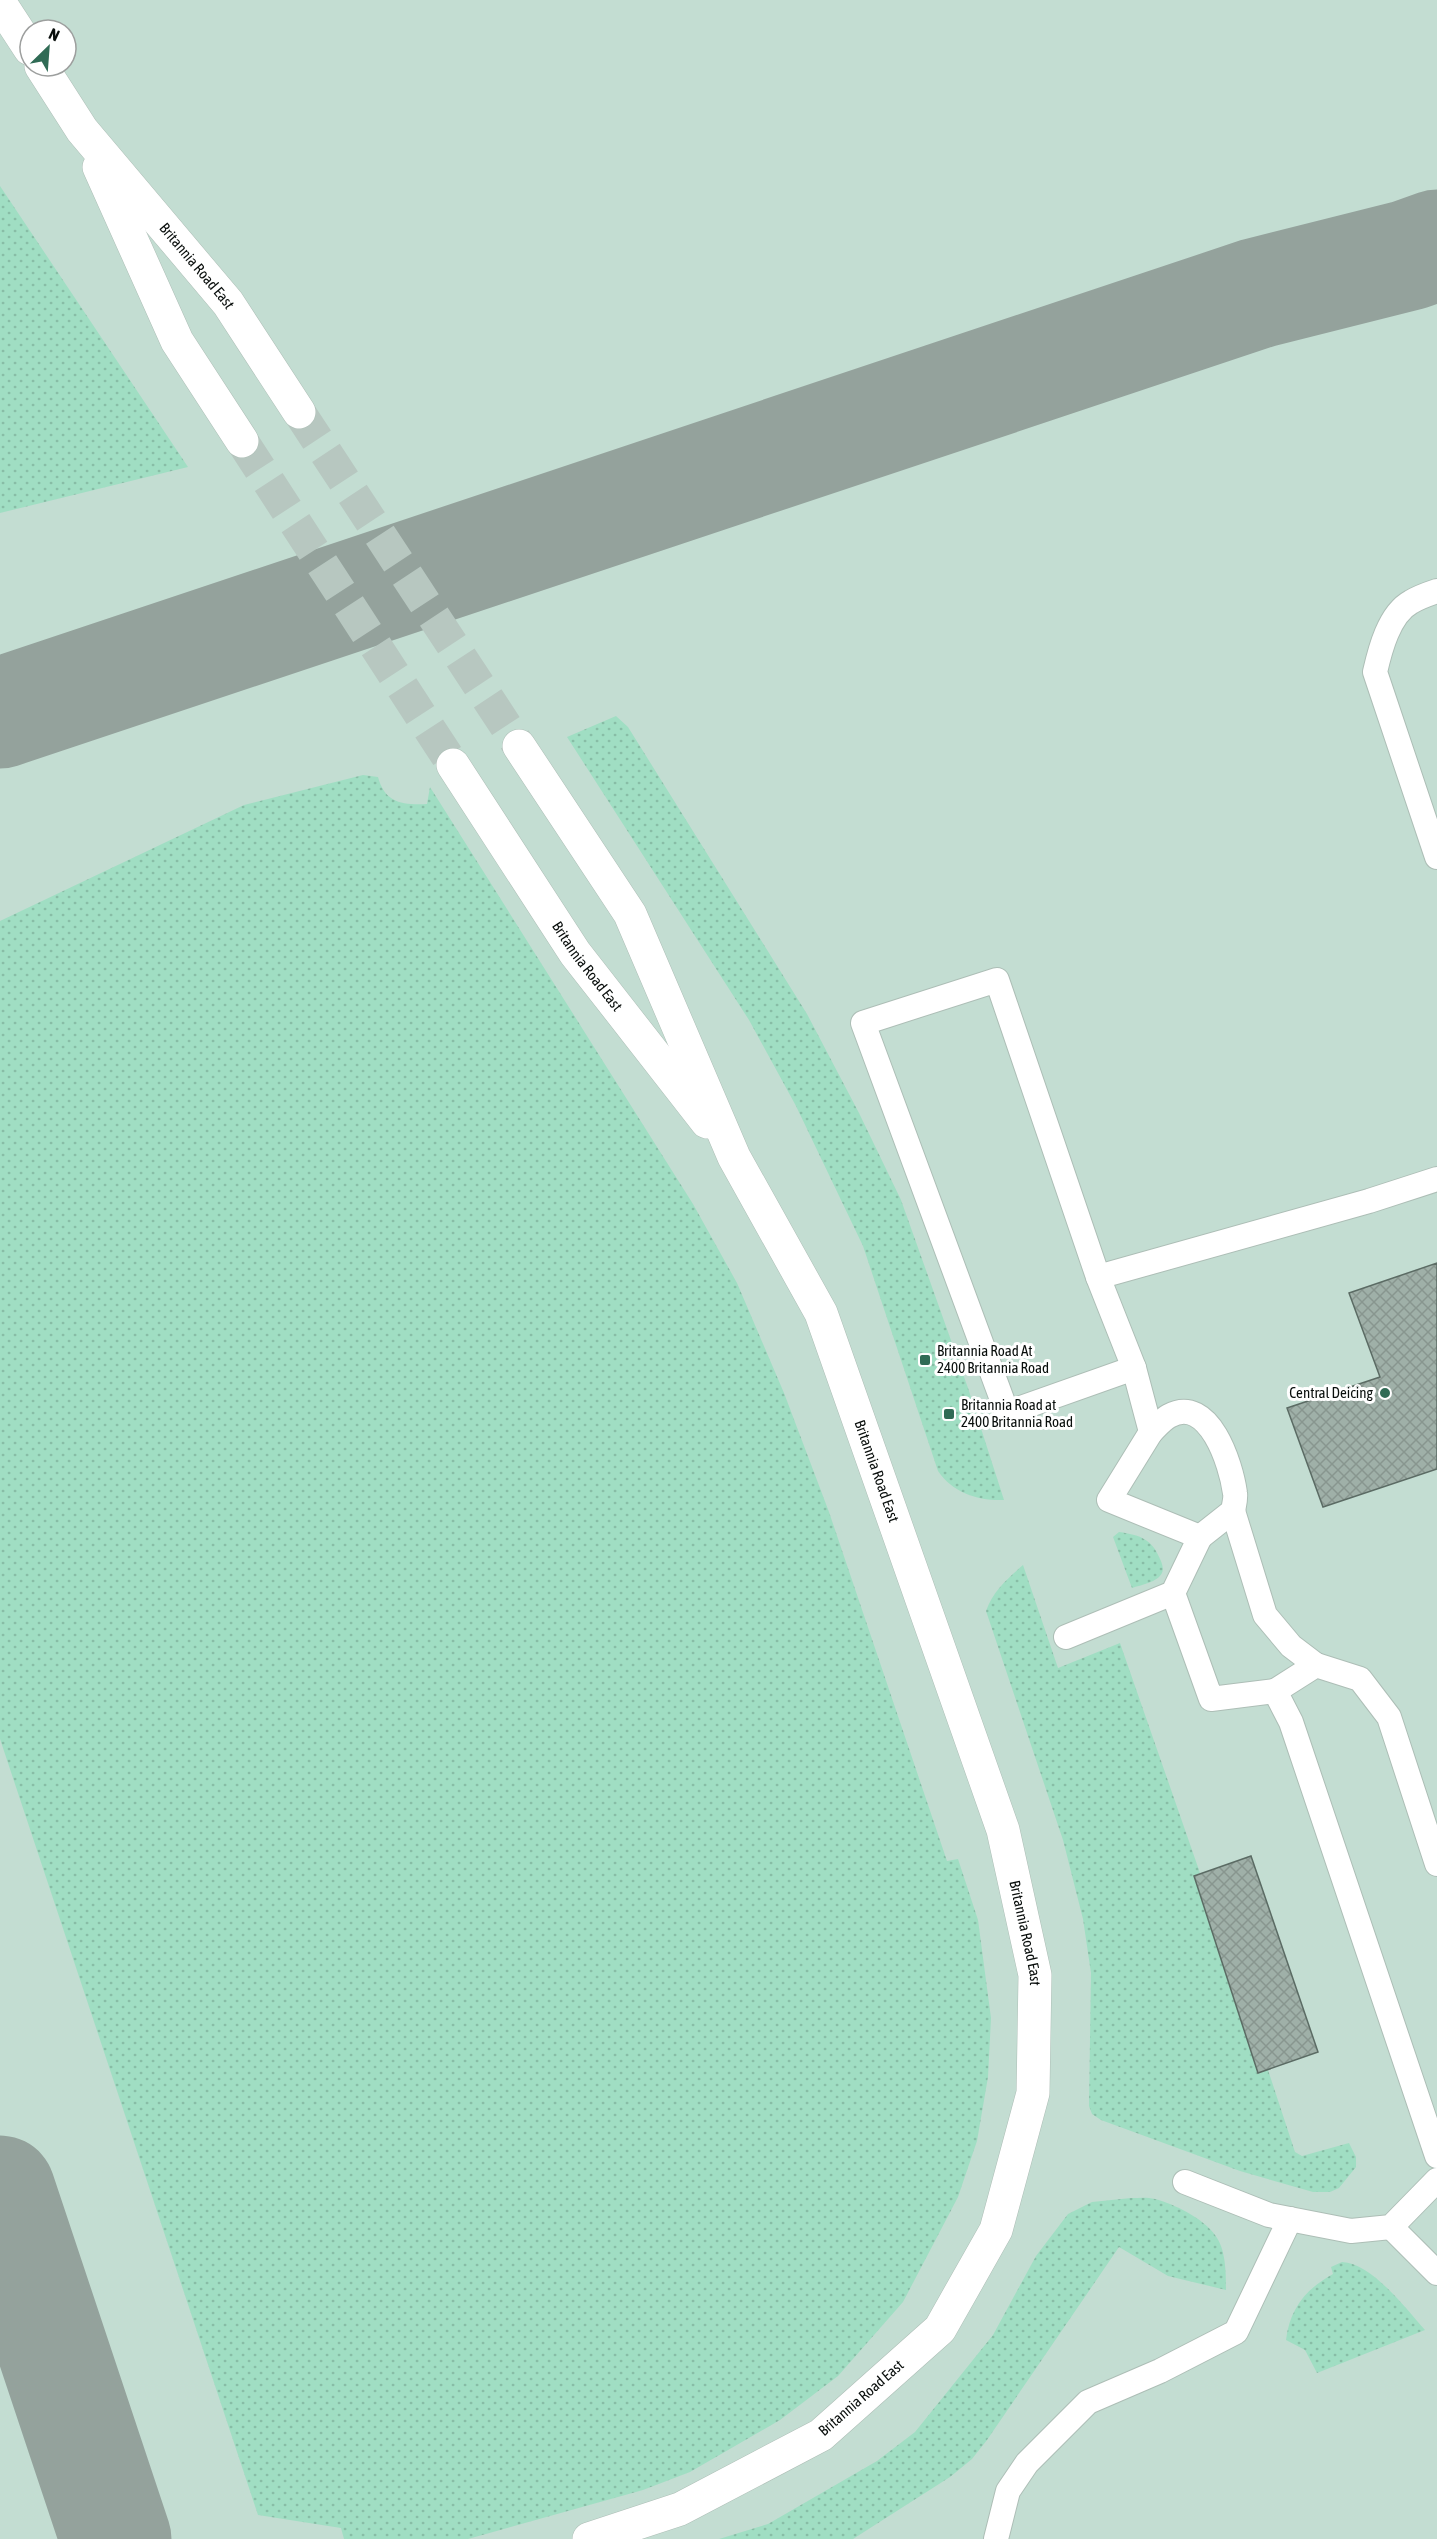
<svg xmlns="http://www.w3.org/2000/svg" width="1437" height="2539" font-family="'Asap Condensed',sans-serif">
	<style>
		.built { fill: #c3ddd2; fill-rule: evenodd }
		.grass { fill: url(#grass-dots) }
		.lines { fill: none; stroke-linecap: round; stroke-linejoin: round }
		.taxiway { stroke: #94a29c; stroke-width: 111 }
		.building { fill: url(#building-cross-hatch); stroke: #5b6b64; stroke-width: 1.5 }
		.street-tunnel { stroke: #b7c7c0; stroke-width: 33; stroke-dasharray: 33 16; stroke-linecap: butt }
		.lane-casing { stroke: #adbeb6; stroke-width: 26 }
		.street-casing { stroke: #adbeb6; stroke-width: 34 }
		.lane { stroke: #fff; stroke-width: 24 }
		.street { stroke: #fff; stroke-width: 33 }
		.poi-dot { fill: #306b55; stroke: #fff; stroke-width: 2 }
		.labels { text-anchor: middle; stroke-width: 6; stroke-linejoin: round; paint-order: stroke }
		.street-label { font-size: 15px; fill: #090e0c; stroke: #fff }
		.poi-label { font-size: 15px; fill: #090e0c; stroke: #fff; text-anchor: start }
	</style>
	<defs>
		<pattern id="grass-dots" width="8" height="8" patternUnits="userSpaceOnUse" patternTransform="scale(1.5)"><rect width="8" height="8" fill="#a0dec3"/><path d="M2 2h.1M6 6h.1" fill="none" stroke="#88bda6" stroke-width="1.8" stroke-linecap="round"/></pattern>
		<pattern id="building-cross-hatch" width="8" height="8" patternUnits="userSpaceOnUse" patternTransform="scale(1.5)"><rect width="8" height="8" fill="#9fb0a8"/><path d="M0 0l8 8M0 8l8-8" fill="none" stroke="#88968f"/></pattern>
	</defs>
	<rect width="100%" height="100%" fill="#d6e8e0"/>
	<path class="built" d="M0,0H1437V2539H0ZM30,30H66V66H30Z"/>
	<g class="grass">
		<path d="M0,186L188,467L0,513Z"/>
		<path d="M616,716L628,727L807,1014L859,1113L901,1200L968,1388L1004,1500C978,1501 953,1493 938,1471L863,1246L796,1106L749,1020L567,737Z"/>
		<path d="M363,775L378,777C385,803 402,805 427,804L430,787L693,1204L737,1283L784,1393L829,1512L947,1861L958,1859L978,1920L991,2018L988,2077L977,2141L958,2197L903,2302L838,2376L780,2420L690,2472L643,2490L468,2539H344L341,2528L258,2515L0,1739V921L244,805Z"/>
		<path d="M1119,1532C1140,1535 1152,1539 1160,1559C1162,1563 1164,1569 1162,1573C1158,1582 1141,1585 1132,1588L1113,1537Z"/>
		<path d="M1023,1565L1058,1668L1120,1643L1200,1873L1194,1876L1258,2073L1268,2070L1295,2152L1302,2156L1349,2143L1356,2157V2167L1339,2188L1330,2192H1313L1240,2171L1101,2120L1092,2114L1089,2106L1091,1973L1083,1919L1063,1840L986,1611C993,1591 1007,1579 1023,1565Z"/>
		<path d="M1131,2198C1139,2198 1147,2197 1155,2199C1174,2204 1203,2218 1215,2235C1226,2249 1226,2273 1226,2290L1168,2276L1119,2247L987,2440L972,2459L950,2477L853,2539H719L768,2524L877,2461L915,2432L993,2335L1036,2256L1068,2214L1092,2202Z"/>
		<path d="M1342,2262C1372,2263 1406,2309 1425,2330L1317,2373L1305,2350L1286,2340C1290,2308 1306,2289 1333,2274L1331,2267Z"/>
	</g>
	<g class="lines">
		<g class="taxiway">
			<path d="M0,713L1258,293L1409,255L1437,245"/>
			<path d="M0,2191L116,2539"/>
		</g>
	</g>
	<g class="building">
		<path d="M1437,1263V1469L1323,1507L1287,1408L1380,1377L1349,1293Z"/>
		<path d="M1251,1856L1318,2052L1258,2073L1194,1876Z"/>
	</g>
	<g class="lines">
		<g class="street-tunnel">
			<path d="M299,412L519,746"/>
			<path d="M242,441L453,765"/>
		</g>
		<defs>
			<g id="lane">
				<path d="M1437,591C1428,594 1419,597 1411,602C1389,614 1380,650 1375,672L1437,857"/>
				<path d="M1098,1277L1134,1368"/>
				<path d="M1151,1432C1156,1427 1163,1419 1169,1416C1209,1394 1231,1464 1235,1493C1236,1498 1234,1505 1233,1511L1200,1537"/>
				<path d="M1233,1511L1265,1615L1291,1646L1316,1665"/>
				<path d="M1173,1593L1211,1699L1275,1691L1291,1722L1437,2156"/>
				<path d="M1066,1637L1173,1593L1200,1537L1109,1500L1151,1432L1134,1368L1007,1413L863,1023L997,980L1098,1277L1369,1201L1437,1179"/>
				<path d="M1275,1691L1316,1665L1360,1679L1389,1717L1437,1864"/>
				<path d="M1185,2182L1269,2215L1351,2231L1391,2227L1437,2180"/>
				<path d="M1391,2227L1437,2273"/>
				<path d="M996,2539L1008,2491L1027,2463L1088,2402L1160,2371L1236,2332L1290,2219"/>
			</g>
			<g id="street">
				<path d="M0,3L30,49"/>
				<path id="s1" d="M41,66L82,130L228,303L299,412"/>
				<path d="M99,167L177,341L242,441"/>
				<path id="s2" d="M519,746L630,914L734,1157L821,1313L1003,1830L1035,1975L1033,2093L996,2230L940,2329L821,2435L680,2509L589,2539"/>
				<path id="s3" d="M453,765L575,953L707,1122"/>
			</g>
		</defs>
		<use href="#lane" class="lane-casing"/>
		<use href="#street" class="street-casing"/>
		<use href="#lane" class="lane"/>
		<use href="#street" class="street"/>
	</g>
	<g class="poi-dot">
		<rect x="919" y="1354" width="12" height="12" rx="3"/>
		<circle cx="1385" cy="1393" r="6"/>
		<rect x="943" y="1408" width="12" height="12" rx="3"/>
	</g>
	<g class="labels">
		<g class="street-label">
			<text dy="5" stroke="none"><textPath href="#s1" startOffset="254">Britannia Road East</textPath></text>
			<text dy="5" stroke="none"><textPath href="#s3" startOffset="242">Britannia Road East</textPath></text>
			<text dy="5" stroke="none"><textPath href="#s2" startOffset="812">Britannia Road East</textPath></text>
			<text dy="5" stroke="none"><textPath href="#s2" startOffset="1298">Britannia Road East</textPath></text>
			<text transform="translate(861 2398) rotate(-41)" y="5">Britannia Road East</text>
		</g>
		<g class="poi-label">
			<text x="937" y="1356">Britannia Road At<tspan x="937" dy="17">2400 Britannia Road</tspan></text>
			<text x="1373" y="1398" text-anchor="end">Central Deicing</text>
			<text x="961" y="1410">Britannia Road at<tspan x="961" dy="17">2400 Britannia Road</tspan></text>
		</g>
	</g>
	<g transform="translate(48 48) rotate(25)"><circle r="28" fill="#ffffff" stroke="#9d9f9e" stroke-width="1.5"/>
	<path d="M0-4.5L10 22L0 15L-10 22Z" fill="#306b55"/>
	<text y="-9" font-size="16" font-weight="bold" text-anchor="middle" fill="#090e0c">N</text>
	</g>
</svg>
